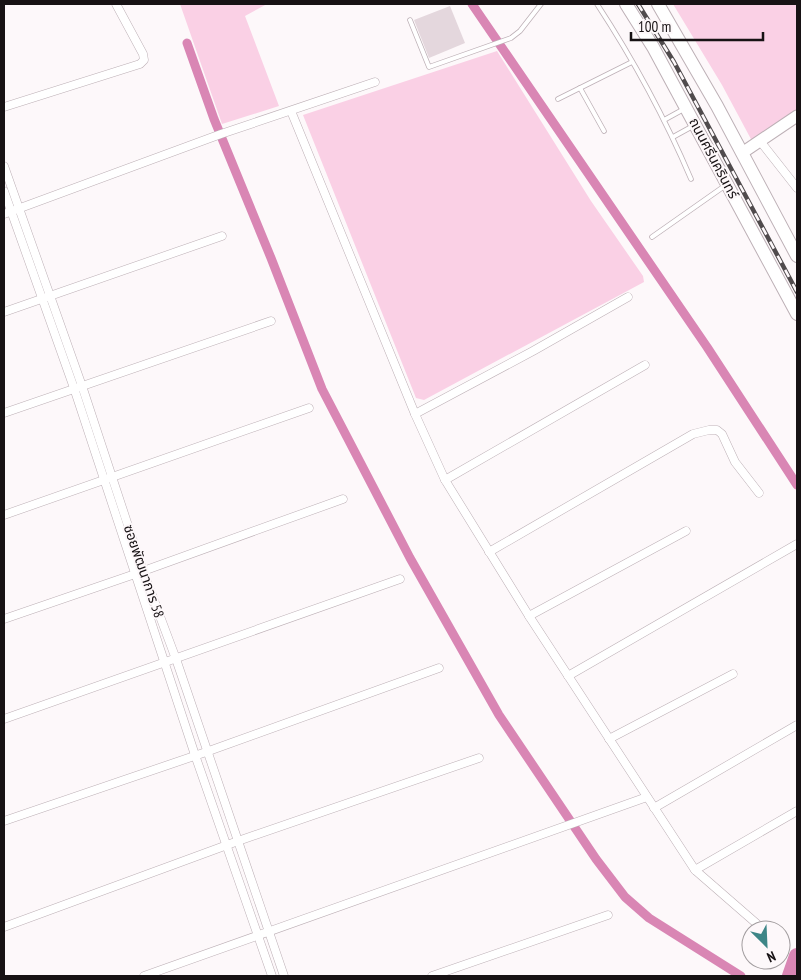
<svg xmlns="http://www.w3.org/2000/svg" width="801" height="980" font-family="'PT Sans Narrow','Noto Sans Thai',sans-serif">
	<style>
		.green { fill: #fad0e5 }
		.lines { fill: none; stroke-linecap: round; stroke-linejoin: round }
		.canal { stroke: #d986b4; stroke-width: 9 }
		.river { stroke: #d986b4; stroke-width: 16 }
		.building { fill: #e4d7dd }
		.lane-casing { stroke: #bdb0b6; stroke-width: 5.5 }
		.street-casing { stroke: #bdb0b6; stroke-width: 9 }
		.secondary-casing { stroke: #bdb0b6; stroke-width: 13 }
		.primary-casing { stroke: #bdb0b6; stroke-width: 14 }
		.lane { stroke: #fff; stroke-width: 4 }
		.street { stroke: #fff; stroke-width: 8 }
		.secondary { stroke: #fff; stroke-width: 11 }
		.primary { stroke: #fff; stroke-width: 12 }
		.rail-casing { stroke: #504b4d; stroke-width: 4.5 }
		.rail { stroke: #fdf8fa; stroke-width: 2.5; stroke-dasharray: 8; stroke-linecap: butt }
		.labels { text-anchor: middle; stroke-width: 4; stroke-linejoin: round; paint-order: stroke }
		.street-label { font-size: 14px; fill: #171214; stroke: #fdf8fa }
	</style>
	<rect width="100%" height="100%" fill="#fdf8fa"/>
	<g class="green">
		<path d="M180,4H267L245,16L279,106L222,124Z"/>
		<path d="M673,4H797V110L752,141L722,85Z"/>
		<path d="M497,51L591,201L643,276L644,282L424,400L416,398L303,115Z"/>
	</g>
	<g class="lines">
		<g class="canal">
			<path d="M472,4L707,347L797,485"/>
			<path d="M187,43L214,119L271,258L322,389L410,558L499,715L596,859L625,897L649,918L741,976"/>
		</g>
		<path class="river" d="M790,976L797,956"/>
	</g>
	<path class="building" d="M450,6L465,43L429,58L414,20Z"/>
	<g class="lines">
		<defs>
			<g id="lane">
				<path d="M597,4C633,59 665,118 691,179"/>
				<path d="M410,20L429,67L511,38L520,31L541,4"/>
				<path d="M580,88L604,131"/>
				<path d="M558,99L632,62"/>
				<path d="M664,120L684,109"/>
				<path d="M673,137L693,126"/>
				<path d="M652,237L726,185"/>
			</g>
			<g id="street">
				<path d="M4,107L140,64L144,60L143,54L116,4"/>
				<path d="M291,111L415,414L445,480L529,616L695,870L764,930"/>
				<path d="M760,141L797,188"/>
				<path d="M4,166L82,386L143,571L176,659L284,976"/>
				<path d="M4,191L74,388L195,755L272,976"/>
				<path d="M4,214L221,134L375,82"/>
				<path d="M4,312L222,236"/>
				<path d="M4,413L271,321"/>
				<path d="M415,414L533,351L628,297"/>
				<path d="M445,480L645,365"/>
				<path d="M4,515L309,408"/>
				<path d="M489,552L693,434L709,430H717L722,434L735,462L759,493"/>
				<path d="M529,616L686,531"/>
				<path d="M4,619L135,574L343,499"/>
				<path d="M568,676L797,544"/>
				<path d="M4,719L400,579"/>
				<path d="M609,739L733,674"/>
				<path d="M654,808L797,725"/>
				<path d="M4,821L206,752L439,668"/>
				<path d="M695,870L797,811"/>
				<path d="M4,927L238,841L479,758"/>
				<path d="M781,945L784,948"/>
				<path d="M144,976L647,797"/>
				<path d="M432,976L608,915"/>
			</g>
			<path id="secondary" d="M742,153L797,116"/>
			<g id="primary">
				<path d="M626,4L653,47L797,314"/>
				<path d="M658,4L717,106L797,256"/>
			</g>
		</defs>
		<use href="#lane" class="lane-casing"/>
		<use href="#street" class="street-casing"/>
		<use href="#secondary" class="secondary-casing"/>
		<use href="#primary" class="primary-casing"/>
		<use href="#lane" class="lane"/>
		<use href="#street" class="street"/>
		<use href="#secondary" class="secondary"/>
		<use href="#primary" class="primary"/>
		<defs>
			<path id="rail" d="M638,4L674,62L797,292"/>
		</defs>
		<use href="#rail" class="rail-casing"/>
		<use href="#rail" class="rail"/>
	</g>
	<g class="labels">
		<g class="street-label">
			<text transform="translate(714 158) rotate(62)" y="5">ถนนศรีนครินทร์</text>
			<text transform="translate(144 571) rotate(71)" y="5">ซอยพัฒนาการ 58</text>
		</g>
	</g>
	<rect width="801" height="980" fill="none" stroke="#171214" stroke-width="10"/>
	<g transform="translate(766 945) rotate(156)"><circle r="24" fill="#fdf8fa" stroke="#a19c9e"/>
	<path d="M0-4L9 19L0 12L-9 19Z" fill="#3d8687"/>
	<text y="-8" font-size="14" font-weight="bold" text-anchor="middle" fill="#171214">N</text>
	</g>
	<path d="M631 32v8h132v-8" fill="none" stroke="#171214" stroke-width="2.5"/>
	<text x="638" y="32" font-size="15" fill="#171214" stroke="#fdf8fa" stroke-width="4" paint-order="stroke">100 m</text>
</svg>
